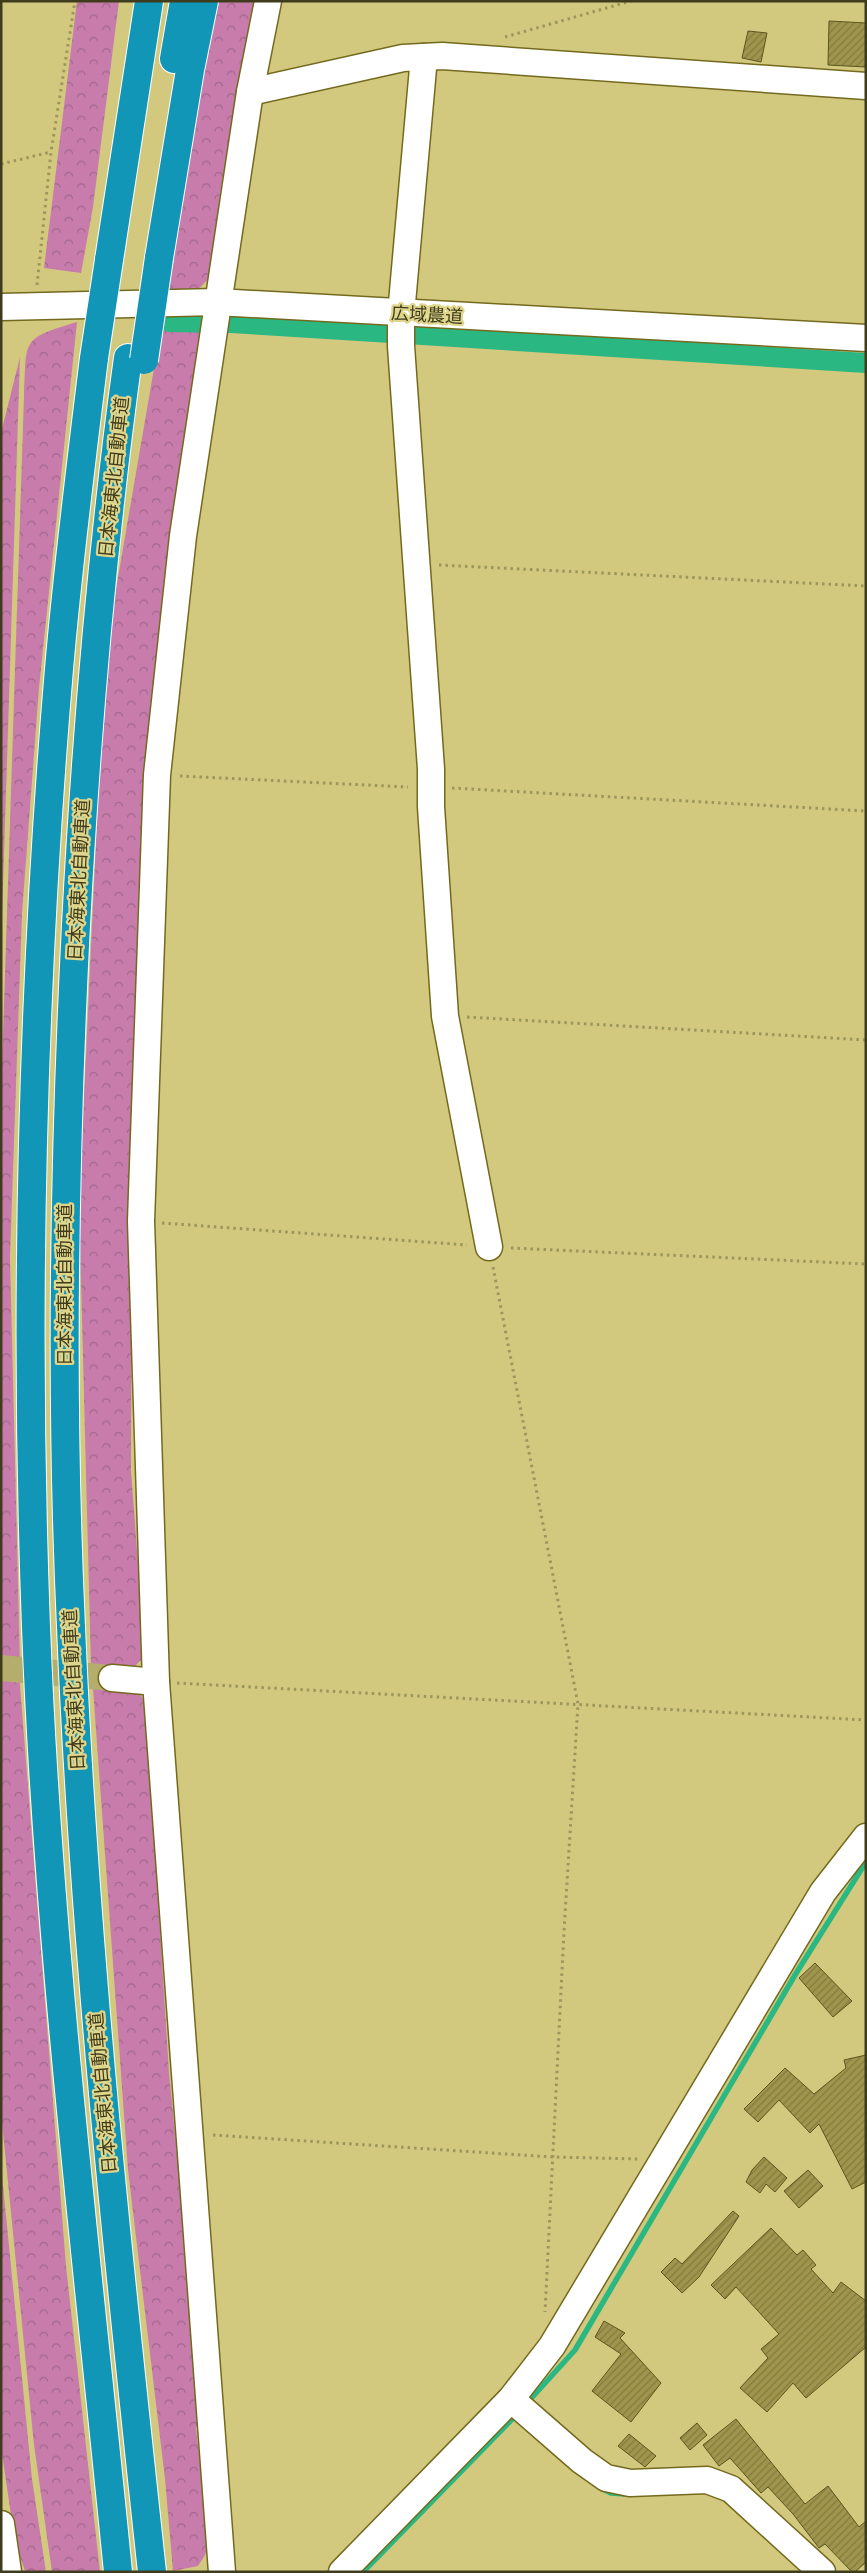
<svg xmlns="http://www.w3.org/2000/svg" width="867" height="2573" font-family="'Archivo Narrow','Noto Sans JP',sans-serif">
	<style>
		.forest { fill: url(#forest-crowns) }
		.lines { fill: none; stroke-linecap: round; stroke-linejoin: round }
		.stream { stroke: #2bb781; stroke-width: 5.5 }
		.canal { stroke: #2bb781; stroke-width: 20 }
		.building { fill: url(#building-hatch); stroke: #5c551d }
		.minor-tunnel { stroke: #b5ad6b; stroke-width: 26; stroke-dasharray: 26 13; stroke-linecap: butt }
		.minor-casing { stroke: #746a1e; stroke-width: 29 }
		.highway-casing { stroke: #fff; stroke-width: 30 }
		.path { stroke: #9d965c; stroke-width: 3; stroke-dasharray: 2.5 4; stroke-linecap: butt }
		.minor { stroke: #fff; stroke-width: 26 }
		.highway { stroke: #1196b8; stroke-width: 28 }
		.highway-bridge-casing { stroke: #fff; stroke-width: 30; stroke-linecap: butt }
		.highway-bridge { stroke: #1196b8; stroke-width: 28 }
		.labels { text-anchor: middle; stroke-width: 4.5; stroke-linejoin: round; paint-order: stroke }
		.street-label { font-size: 18px; fill: #3f3b1d; stroke: #dfd68c }
	</style>
	<defs>
		<pattern id="forest-crowns" width="20" height="18" patternUnits="userSpaceOnUse" patternTransform="scale(1.25)"><rect width="20" height="18" fill="#c77cac"/><path d="M2 6a3 3 0 1 1 6 0M12 15a3 3 0 1 1 6 0" fill="none" stroke="#a3678b"/></pattern>
		<pattern id="building-hatch" width="6" height="6" patternUnits="userSpaceOnUse" patternTransform="scale(1.25)"><rect width="6" height="6" fill="#9f954d"/><path d="M-1 1l2-2M0 6l6-6M5 7l2-2" fill="none" stroke="#837b3f"/></pattern>
	</defs>
	<rect width="100%" height="100%" fill="#d2c97f"/>
	<g class="forest">
		<path d="M77,1H119L93,207L81,273L44,268Z"/>
		<path d="M213,1H256L240,71L219,201L211,276L196,292L164,291Z"/>
		<path d="M196,314L203,317L207,326L149,780L139,882L132,1135L131,1471L145,1656L134,1667H91L79,1202L101,735L115,595L163,316Z"/>
		<path d="M77,322L39,688L22,913L10,1257L20,1664L1,1663V1096L24,396C27,339 20,339 77,322Z"/>
		<path d="M20,357L1,947V433Z"/>
		<path d="M1,1671L19,1673L66,2266L100,2572H52L34,2445L1,2112Z"/>
		<path d="M92,1675C116,1672 140,1684 146,1707L169,2073L203,2412L196,2428L209,2543L205,2555L198,2566L173,2571L165,2479L128,2170Z"/>
		<path d="M1,2165L32,2479L46,2572L25,2571L15,2542L1,2447Z"/>
	</g>
	<g class="lines">
		<g class="stream">
			<path d="M526,2404L575,2350L795,1975L866,1862"/>
			<path d="M603,2489L611,2493L625,2494"/>
			<path d="M363,2572L518,2413"/>
		</g>
		<path class="canal" d="M169,322L231,323L866,363"/>
	</g>
	<g class="building">
		<path d="M829,21L866,23V67L828,65Z"/>
		<path d="M748,31L767,33L761,62L742,58Z"/>
		<path d="M815,1963L852,2001L833,2017L799,1978Z"/>
		<path d="M866,2055V2182L852,2189L819,2124L810,2133L779,2100L758,2122L744,2109L785,2068L814,2094L846,2068L844,2060Z"/>
		<path d="M764,2157L787,2178L775,2192L766,2184L760,2193L746,2182L752,2170Z"/>
		<path d="M808,2170L823,2186L799,2208L784,2191Z"/>
		<path d="M733,2211L739,2216L699,2277L682,2293L661,2272L675,2258L682,2264Z"/>
		<path d="M771,2228L797,2255L803,2250L816,2265L811,2269L833,2293L841,2282L866,2301V2347L806,2398L793,2383L767,2412L740,2388L768,2358L761,2349L779,2334L736,2287L725,2299L711,2285Z"/>
		<path d="M604,2321L625,2333L620,2338L661,2383L631,2422L592,2391L621,2354L595,2337Z"/>
		<path d="M736,2419L805,2504L828,2486L859,2527L866,2521V2562L855,2572H852L825,2544L819,2548L793,2514L768,2487L761,2493L730,2458L719,2466L703,2445Z"/>
		<path d="M697,2423L707,2435L690,2450L680,2438Z"/>
		<path d="M629,2434L656,2456L645,2467L618,2446Z"/>
	</g>
	<g class="lines">
		<path class="minor-tunnel" d="M1,1668L112,1678"/>
		<defs>
			<g id="minor">
				<path d="M424,57L401,314V346L431,769V807L445,1016L489,1247"/>
				<path d="M250,92L403,58L442,56L866,86"/>
				<path d="M1,307L217,302L866,338"/>
				<path d="M112,1678L156,1682"/>
				<path d="M511,2399L582,2461L606,2478L630,2483L707,2480L731,2489L822,2572"/>
				<path d="M1,2524L8,2572"/>
				<path d="M222,2572L156,1682L141,1221L157,775L183,536L250,92L268,1"/>
				<path d="M342,2572L511,2399L552,2346L823,1892L866,1837"/>
			</g>
			<g id="highway">
				<path d="M174,59L184,1"/>
				<path d="M159,258L190,70L204,1"/>
				<path d="M109,260L149,1"/>
				<path d="M94,358C81,462 68,565 59,669C32,987 24,1307 36,1627C48,1943 87,2257 118,2572"/>
				<path d="M128,358C102,546 86,736 76,925C64,1159 60,1393 71,1627C84,1943 118,2258 152,2572"/>
			</g>
		</defs>
		<use href="#minor" class="minor-casing"/>
		<use href="#highway" class="highway-casing"/>
		<g class="path">
			<path d="M505,37L631,1"/>
			<path d="M1,164L51,152"/>
			<path d="M37,285L51,152L75,1"/>
			<path d="M439,565L866,586"/>
			<path d="M180,776L408,787"/>
			<path d="M452,788L866,811"/>
			<path d="M467,1017L866,1040"/>
			<path d="M162,1223L467,1245"/>
			<path d="M511,1248L866,1264"/>
			<path d="M493,1267L578,1704L564,1931L545,2312"/>
			<path d="M177,1683L866,1720"/>
			<path d="M213,2135L553,2157L638,2159"/>
		</g>
		<use href="#minor" class="minor"/>
		<use href="#highway" class="highway"/>
		<defs>
			<g id="highway-bridge">
				<path d="M94,358L109,260"/>
				<path d="M144,360L159,258"/>
			</g>
		</defs>
		<use href="#highway-bridge" class="highway-bridge-casing"/>
		<use href="#highway-bridge" class="highway-bridge"/>
	</g>
	<g class="labels">
		<g class="street-label">
			<text transform="translate(427 315) rotate(3)" y="6">広域農道</text>
			<text transform="translate(114 477) rotate(-84)" y="6">日本海東北自動車道</text>
			<text transform="translate(79 880) rotate(-87)" y="6">日本海東北自動車道</text>
			<text transform="translate(65 1285) rotate(-90)" y="6">日本海東北自動車道</text>
			<text transform="translate(74 1690) rotate(-93)" y="6">日本海東北自動車道</text>
			<text transform="translate(103 2093) rotate(-95)" y="6">日本海東北自動車道</text>
		</g>
	</g>
	<rect width="867" height="2573" fill="none" stroke="#3f3b1d" stroke-width="5"/>
</svg>
